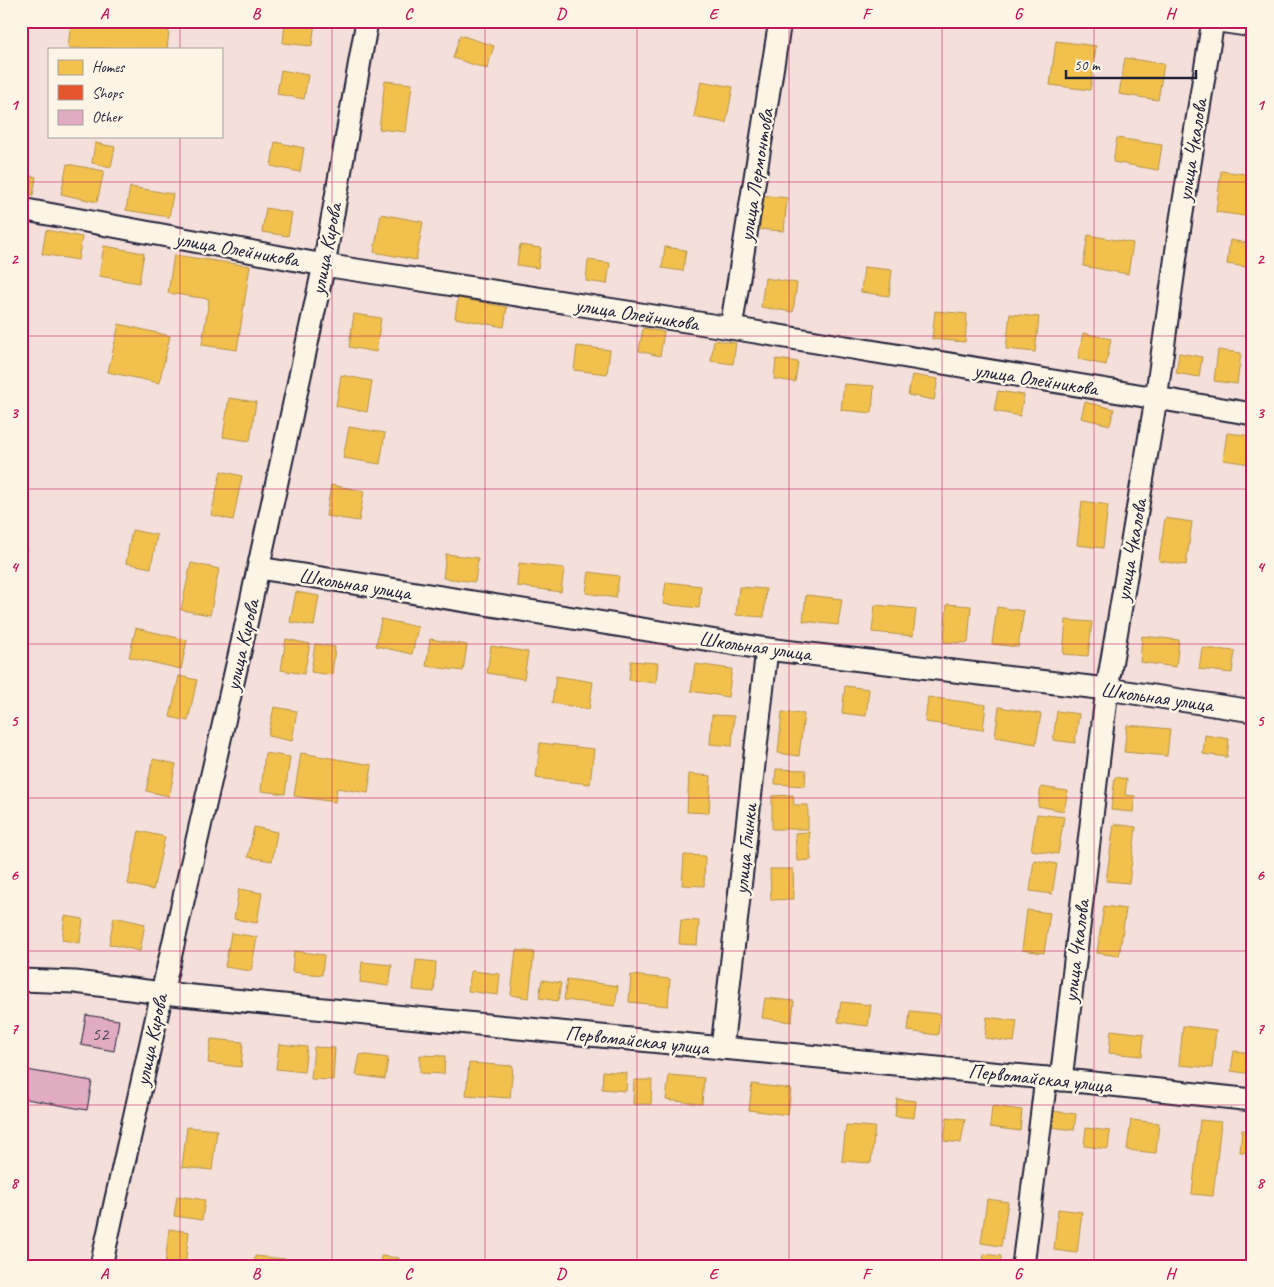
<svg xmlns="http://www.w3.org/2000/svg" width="1274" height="1287" font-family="Caveat,sans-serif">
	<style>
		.homes { fill: #f2c14e; stroke: #b49148 }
		.shops { fill: #e4572e; stroke: #aa4732 }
		.building { fill: #e1abc1; stroke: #22223b }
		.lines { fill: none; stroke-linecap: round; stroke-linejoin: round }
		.minor-casing { stroke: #22223b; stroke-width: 25 }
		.minor { stroke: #fcf5e5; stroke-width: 21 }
		.grid { fill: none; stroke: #c2185b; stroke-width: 1; stroke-opacity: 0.55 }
		.labels { text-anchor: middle; stroke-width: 5; stroke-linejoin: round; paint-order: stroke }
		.number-label { font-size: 19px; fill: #52445c }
		.street-label { font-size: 21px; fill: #22223b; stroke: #fcf5e5 }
		.neatline { fill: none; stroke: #c2185b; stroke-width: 2 }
		.grid-label { font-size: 16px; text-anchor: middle; font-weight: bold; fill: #c2185b }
	</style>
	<rect width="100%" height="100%" fill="#f4dfda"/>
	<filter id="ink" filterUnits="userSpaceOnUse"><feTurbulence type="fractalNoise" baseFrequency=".02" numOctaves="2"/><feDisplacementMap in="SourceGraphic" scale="10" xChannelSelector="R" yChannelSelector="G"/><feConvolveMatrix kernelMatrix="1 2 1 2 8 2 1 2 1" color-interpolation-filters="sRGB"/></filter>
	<g filter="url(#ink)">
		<g class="homes">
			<path d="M71,21H98L169,31L167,49L68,48Z"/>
			<path d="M285,21H315L312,46L283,43Z"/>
			<path d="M460,35L494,46L487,69L453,58Z"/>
			<path d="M1056,41L1096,46L1090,90L1050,85Z"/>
			<path d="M1125,58L1164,64L1158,100L1119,94Z"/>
			<path d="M281,70L308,75L304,99L277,94Z"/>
			<path d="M385,81L412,84L406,132L379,129Z"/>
			<path d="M701,81L733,87L726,123L694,117Z"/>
			<path d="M1117,138L1162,145L1158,170L1113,162Z"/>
			<path d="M275,142L304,148L300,172L271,166Z"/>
			<path d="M95,143L115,147L111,167L92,163Z"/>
			<path d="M67,164L104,171L97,202L61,194Z"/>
			<path d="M1221,171L1253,175V217L1216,212Z"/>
			<path d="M21,174L36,177L33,195L21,193Z"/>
			<path d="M130,187L173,194L169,217L126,210Z"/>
			<path d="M760,195L787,198L784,231L757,229Z"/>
			<path d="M266,208L292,213L288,236L262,232Z"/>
			<path d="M381,214L423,222L416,260L374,252Z"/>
			<path d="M46,230L82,237L78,260L42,254Z"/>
			<path d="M1088,235L1133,243L1128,274L1083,266Z"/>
			<path d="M1230,240L1253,244V268L1227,264Z"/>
			<path d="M520,245L541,248L538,268L517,265Z"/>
			<path d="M104,246L144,253L139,283L99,276Z"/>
			<path d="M665,247L686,250L683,271L662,268Z"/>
			<path d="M174,255L250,266L237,350L202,345L209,299L168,293Z"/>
			<path d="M588,260L610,263L607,284L586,281Z"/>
			<path d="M864,267L892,270L889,296L861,292Z"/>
			<path d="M765,278L797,283L793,312L761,307Z"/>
			<path d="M458,298L507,307L504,327L455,318Z"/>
			<path d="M935,311L967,314L965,342L932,339Z"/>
			<path d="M354,314L381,318L376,352L349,347Z"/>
			<path d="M1010,314L1039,317L1035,352L1006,349Z"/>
			<path d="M119,324L170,336L159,383L108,372Z"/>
			<path d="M643,328L664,332L660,356L639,351Z"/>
			<path d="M1083,333L1111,339L1106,365L1078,359Z"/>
			<path d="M714,340L736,343L733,364L711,361Z"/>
			<path d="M577,346L610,350L607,374L574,370Z"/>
			<path d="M1218,350L1241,353L1237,384L1214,381Z"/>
			<path d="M1179,353L1202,357L1199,377L1176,373Z"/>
			<path d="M776,359L798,362L795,382L774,379Z"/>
			<path d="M341,375L372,381L367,412L336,406Z"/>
			<path d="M912,375L938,379L934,400L908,395Z"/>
			<path d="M844,384L874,386L872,413L841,410Z"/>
			<path d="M998,391L1024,395L1020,416L994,411Z"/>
			<path d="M229,398L256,402L250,441L223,437Z"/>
			<path d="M1085,402L1114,409L1110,425L1081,418Z"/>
			<path d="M349,427L385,433L380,464L343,458Z"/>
			<path d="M1227,433L1253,436V454L1251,464L1223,460Z"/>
			<path d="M221,471L242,476L233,520L211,515Z"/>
			<path d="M331,485L364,491L359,521L326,516Z"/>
			<path d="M1082,501L1108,505L1103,548L1077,545Z"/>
			<path d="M1165,518L1192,522L1186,565L1159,561Z"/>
			<path d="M132,530L157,535L151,568L126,563Z"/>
			<path d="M21,546L27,547L23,565H21Z"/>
			<path d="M446,554L478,558L475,582L443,578Z"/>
			<path d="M191,563L219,569L210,615L181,610Z"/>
			<path d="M519,563L564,568L561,592L517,586Z"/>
			<path d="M589,572L619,576L616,598L586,593Z"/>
			<path d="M666,582L701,586L699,608L663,604Z"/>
			<path d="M739,587L766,589L764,617L736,615Z"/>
			<path d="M296,592L319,596L314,626L290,622Z"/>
			<path d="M806,595L842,599L838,625L803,621Z"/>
			<path d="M947,604L971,606L968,643L944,642Z"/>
			<path d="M875,605L916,609L913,636L872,632Z"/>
			<path d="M997,607L1024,611L1018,647L992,644Z"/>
			<path d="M381,619L418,627L412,654L376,646Z"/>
			<path d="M1066,620L1092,622L1088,656L1063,654Z"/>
			<path d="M136,628L187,640L181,669L129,657Z"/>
			<path d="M1142,636L1179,640L1176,667L1140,662Z"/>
			<path d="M286,639L310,644L304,674L281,670Z"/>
			<path d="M430,639L467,645L463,671L426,666Z"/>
			<path d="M315,644L335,647L332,675L311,672Z"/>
			<path d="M491,646L528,652L524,679L487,673Z"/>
			<path d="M1202,648L1235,651L1232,673L1199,669Z"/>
			<path d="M631,661L658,663L656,683L629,680Z"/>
			<path d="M695,664L732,669L728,697L691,691Z"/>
			<path d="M179,676L197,680L188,721L170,717Z"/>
			<path d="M556,676L593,682L589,709L552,703Z"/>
			<path d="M845,686L869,689L866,716L842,713Z"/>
			<path d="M928,697L986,705L983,730L925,722Z"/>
			<path d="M274,707L297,711L292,741L268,736Z"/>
			<path d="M999,707L1041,714L1036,744L995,737Z"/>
			<path d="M1057,711L1079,714L1075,743L1053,740Z"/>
			<path d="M782,712L804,714L799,756L778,753Z"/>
			<path d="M712,715L734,716L732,746L710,744Z"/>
			<path d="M1127,725L1170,729L1167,756L1124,752Z"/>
			<path d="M1205,735L1229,739L1227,757L1203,754Z"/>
			<path d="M540,743L594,749L590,784L536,778Z"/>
			<path d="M265,753L290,757L285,794L261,791Z"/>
			<path d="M301,753L372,765L368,793L337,788L335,802L294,796Z"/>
			<path d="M153,759L176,764L169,796L146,791Z"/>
			<path d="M776,769L806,770L805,786L775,784Z"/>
			<path d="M689,774L711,776L709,813L687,812Z"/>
			<path d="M1115,777L1127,779L1125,795L1135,796L1133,812L1111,810Z"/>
			<path d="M1041,787L1068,791L1064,811L1038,806Z"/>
			<path d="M793,795L794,805H808V829H772V796Z"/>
			<path d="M1037,814L1064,817L1058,854L1031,850Z"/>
			<path d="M1114,824L1136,827L1129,883L1106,881Z"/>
			<path d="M254,827L277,832L272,861L248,857Z"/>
			<path d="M139,831L165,837L153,890L128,884Z"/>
			<path d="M809,832L811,860L797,861L795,833Z"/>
			<path d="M684,855L705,856L704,886L682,885Z"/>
			<path d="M1034,860L1057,864L1052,894L1030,891Z"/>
			<path d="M770,869H793L794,899L771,900Z"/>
			<path d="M239,889L262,893L257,923L234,919Z"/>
			<path d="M1104,906L1126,909L1119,956L1097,953Z"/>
			<path d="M1027,910L1050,913L1044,953L1022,950Z"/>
			<path d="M65,916L83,919L80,943L62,940Z"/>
			<path d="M114,917L145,924L140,951L109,944Z"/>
			<path d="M681,920L699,921L697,945L679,944Z"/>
			<path d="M231,933L257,937L251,971L225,967Z"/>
			<path d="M516,950L534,952L529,998L511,995Z"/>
			<path d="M294,951L324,955L322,975L292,972Z"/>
			<path d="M416,960L436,962L434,992L413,990Z"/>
			<path d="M362,962L392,965L389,986L360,982Z"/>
			<path d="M471,971L500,974L498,995L468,991Z"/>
			<path d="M631,975L670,979L668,1006L629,1002Z"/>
			<path d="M567,979L618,986L615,1006L564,1000Z"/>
			<path d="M542,980L561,983L558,1001L539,998Z"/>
			<path d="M765,998L794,1001L792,1022L762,1018Z"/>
			<path d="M841,1002L871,1005L868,1026L838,1022Z"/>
			<path d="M910,1011L940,1014L938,1035L908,1031Z"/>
			<path d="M987,1017L1017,1021L1014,1042L985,1038Z"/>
			<path d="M1183,1026L1216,1030L1212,1068L1179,1065Z"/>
			<path d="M1111,1030L1144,1034L1142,1056L1109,1053Z"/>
			<path d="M211,1039L243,1042L241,1067L208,1063Z"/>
			<path d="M279,1044L307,1047L304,1072L276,1069Z"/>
			<path d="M314,1047L335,1048L333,1080L311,1079Z"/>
			<path d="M1234,1051L1253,1053V1074L1231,1071Z"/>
			<path d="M360,1054L388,1058L385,1079L356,1075Z"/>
			<path d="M420,1055L445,1056L444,1074L420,1073Z"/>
			<path d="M469,1063L513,1066L510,1098L466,1095Z"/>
			<path d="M603,1071L627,1073L626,1091L602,1089Z"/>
			<path d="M669,1075L704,1078L702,1104L666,1100Z"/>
			<path d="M634,1080H652L651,1104H633Z"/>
			<path d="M752,1084L791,1089L788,1115L749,1110Z"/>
			<path d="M897,1099L916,1101L914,1118L895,1116Z"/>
			<path d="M992,1106L1022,1110L1020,1131L990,1127Z"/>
			<path d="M1053,1111L1076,1114L1074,1130L1051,1127Z"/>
			<path d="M947,1117L965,1119L961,1143L944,1141Z"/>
			<path d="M1131,1120L1159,1123L1156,1153L1127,1150Z"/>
			<path d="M1200,1120L1221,1122L1213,1196L1192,1194Z"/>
			<path d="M846,1125L875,1127L871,1163L842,1161Z"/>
			<path d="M187,1127L217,1130L212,1170L182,1167Z"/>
			<path d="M1086,1128L1110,1131L1108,1149L1084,1146Z"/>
			<path d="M1242,1130L1253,1131V1153L1240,1152Z"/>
			<path d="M177,1196L205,1200L202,1220L174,1216Z"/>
			<path d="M987,1199L1008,1202L1001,1246L981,1243Z"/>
			<path d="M1058,1209L1082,1212L1077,1253L1054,1250Z"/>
			<path d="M169,1229L189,1232L185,1266H165Z"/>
			<path d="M984,1254L1001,1256L1000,1266H982Z"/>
			<path d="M255,1256L285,1259V1266H254Z"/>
			<path d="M381,1256L399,1258L398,1266H380Z"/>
			<path d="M334,1260L371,1264V1266H334Z"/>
		</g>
		<path class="shops" d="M505,21H552L551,29Z"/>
		<g class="building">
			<path d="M86,1015L119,1020L114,1051L81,1045Z"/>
			<path d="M21,1069L92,1081L87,1110L21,1098Z"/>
		</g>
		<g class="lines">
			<defs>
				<g id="minor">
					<path d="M1219,21L1253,26"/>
					<path d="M21,209L324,265L731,328L1253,414"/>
					<path d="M731,328L780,21"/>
					<path d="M259,568L767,649L1107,689L1253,711"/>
					<path d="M21,980L75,982L162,993L722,1048L1046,1078L1253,1100"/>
					<path d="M722,1048L767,649"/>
					<path d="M1061,1080L1107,689L1156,399L1181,219L1213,21"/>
					<path d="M101,1266L162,993L242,643L324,265L367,21"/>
					<path d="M1023,1266L1046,1078"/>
				</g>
			</defs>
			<use href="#minor" class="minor-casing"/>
			<use href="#minor" class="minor"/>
		</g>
	</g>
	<path class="grid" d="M180,21V49M332,21V1266M485,21V1266M637,21V1266M789,21V1266M942,21V1266M1094,21V1266M180,136V1266M21,182H1253M21,336H1253M21,489H1253M21,644H1253M21,798H1253M21,951H1253M21,1105H1253"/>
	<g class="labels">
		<g class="number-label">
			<text x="100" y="1040">52</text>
		</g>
		<g class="street-label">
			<text transform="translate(1192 150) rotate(-81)" y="7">улица Чкалова</text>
			<text transform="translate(756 175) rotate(-81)" y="7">улица Лермонтова</text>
			<text transform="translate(237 249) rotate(10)" y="7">улица Олейникова</text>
			<text transform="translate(326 249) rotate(-79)" y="7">улица Кирова</text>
			<text transform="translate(637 314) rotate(9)" y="7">улица Олейникова</text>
			<text transform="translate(1036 379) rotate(9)" y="7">улица Олейникова</text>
			<text transform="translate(1131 550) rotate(-80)" y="7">улица Чкалова</text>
			<text transform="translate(355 584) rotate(9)" y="7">Школьная улица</text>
			<text transform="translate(242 645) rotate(-77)" y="7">улица Кирова</text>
			<text transform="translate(755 646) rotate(8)" y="7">Школьная улица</text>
			<text transform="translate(1157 697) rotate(8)" y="7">Школьная улица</text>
			<text transform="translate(745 849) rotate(-84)" y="7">улица Глинки</text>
			<text transform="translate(1076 951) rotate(-83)" y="7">улица Чкалова</text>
			<text transform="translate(151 1040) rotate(-78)" y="7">улица Кирова</text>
			<text transform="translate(637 1040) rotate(6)" y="7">Первомайская улица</text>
			<text transform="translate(1040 1078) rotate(6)" y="7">Первомайская улица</text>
		</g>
	</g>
	<rect width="1274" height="1287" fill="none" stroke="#fcf5e5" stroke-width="55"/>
	<rect x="48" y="48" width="175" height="90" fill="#fcf5e5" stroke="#a5a1a1"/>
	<rect x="58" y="60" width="25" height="15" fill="#f2c14e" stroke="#a5a1a1"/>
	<text x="92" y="72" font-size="15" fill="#22223b">Homes</text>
	<rect x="58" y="85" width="25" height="15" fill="#e4572e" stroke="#a5a1a1"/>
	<text x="92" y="98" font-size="15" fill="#22223b">Shops</text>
	<rect x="58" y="110" width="25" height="15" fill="#e1abc1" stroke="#a5a1a1"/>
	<text x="92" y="122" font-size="15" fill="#22223b">Other</text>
	<path d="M1066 70v8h130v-8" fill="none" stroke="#22223b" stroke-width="2.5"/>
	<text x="1074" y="70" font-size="15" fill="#22223b" stroke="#fcf5e5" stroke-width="4" paint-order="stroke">50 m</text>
	<rect x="28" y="28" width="1218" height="1232" class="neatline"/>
	<g class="grid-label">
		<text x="104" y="19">A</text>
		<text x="256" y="19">B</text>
		<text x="408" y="19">C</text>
		<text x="561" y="19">D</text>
		<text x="713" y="19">E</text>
		<text x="866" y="19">F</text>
		<text x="1018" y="19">G</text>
		<text x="1170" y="19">H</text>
		<text x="14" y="110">1</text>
		<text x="1260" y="110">1</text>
		<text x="14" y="264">2</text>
		<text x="1260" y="264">2</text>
		<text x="14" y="418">3</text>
		<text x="1260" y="418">3</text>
		<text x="14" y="572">4</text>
		<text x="1260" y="572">4</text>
		<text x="14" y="726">5</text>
		<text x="1260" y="726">5</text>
		<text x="14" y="880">6</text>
		<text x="1260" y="880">6</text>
		<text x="14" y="1034">7</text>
		<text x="1260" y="1034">7</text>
		<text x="14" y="1188">8</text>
		<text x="1260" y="1188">8</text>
		<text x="104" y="1279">A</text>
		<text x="256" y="1279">B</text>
		<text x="408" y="1279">C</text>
		<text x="561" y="1279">D</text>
		<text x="713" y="1279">E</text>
		<text x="866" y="1279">F</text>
		<text x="1018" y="1279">G</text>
		<text x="1170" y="1279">H</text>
	</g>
</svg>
